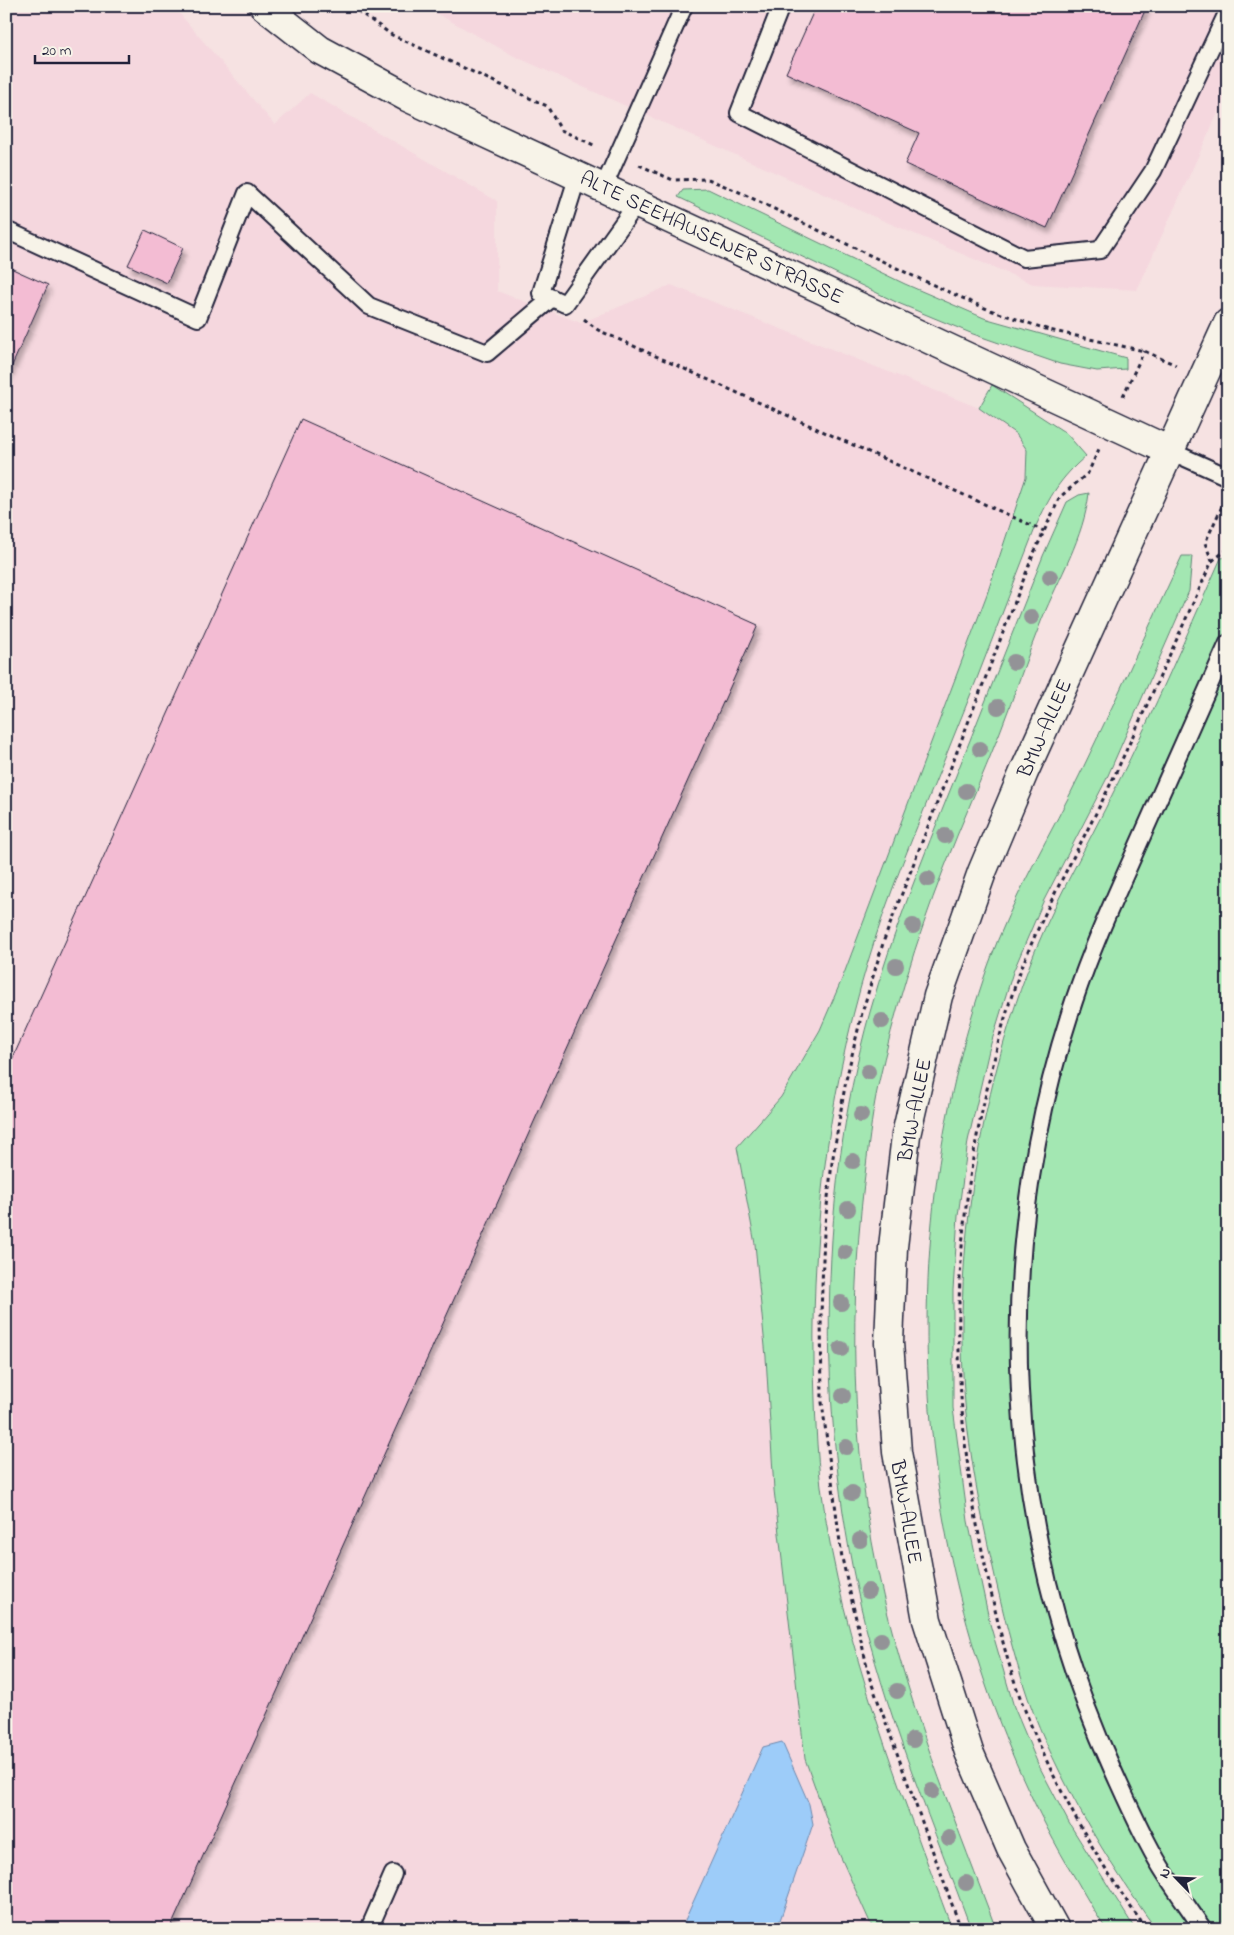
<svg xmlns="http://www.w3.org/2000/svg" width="1234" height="1935" font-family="'Indie Flower',sans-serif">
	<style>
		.built { fill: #f5d7de }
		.green { fill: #a3e7b2; stroke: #628476 }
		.water { fill: #9dccf9; stroke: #6c88ad }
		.building { fill: #f3bcd3; stroke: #22223b; filter: url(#shadow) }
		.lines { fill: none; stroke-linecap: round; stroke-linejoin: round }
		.service-casing { stroke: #22223b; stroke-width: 20 }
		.tertiary-casing { stroke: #22223b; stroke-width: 31 }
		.secondary-casing { stroke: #22223b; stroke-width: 31 }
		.path { stroke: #22223b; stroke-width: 3; stroke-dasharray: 4 4; stroke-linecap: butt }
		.service { stroke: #f7f3e8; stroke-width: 16 }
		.tertiary { stroke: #f7f3e8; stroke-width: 28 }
		.secondary { stroke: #f7f3e8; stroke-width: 28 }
		.tree { fill: #939397 }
		.labels { text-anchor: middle; stroke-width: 4; stroke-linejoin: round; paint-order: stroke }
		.street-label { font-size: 21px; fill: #22223b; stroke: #f7f3e8 }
	</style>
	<defs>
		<filter id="shadow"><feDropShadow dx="3" dy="5.5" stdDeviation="2.5" flood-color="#0004"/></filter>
	</defs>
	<rect width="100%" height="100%" fill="#f6e2e2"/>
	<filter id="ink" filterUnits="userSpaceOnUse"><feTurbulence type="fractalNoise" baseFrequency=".02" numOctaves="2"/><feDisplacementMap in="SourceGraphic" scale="10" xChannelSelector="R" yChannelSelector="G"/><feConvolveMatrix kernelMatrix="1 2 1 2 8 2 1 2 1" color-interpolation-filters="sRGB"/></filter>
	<g filter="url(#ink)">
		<g class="built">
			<path d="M6,6H173L275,125L310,93L497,201V291L581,323L671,285L979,408L1016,434L1027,450L1026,477L987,594L842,979L820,1030L781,1097L737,1147L755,1244L766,1357L774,1490L805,1759L838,1851L873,1929H6Z"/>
			<path d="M423,6H1228V91L1137,290L1033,284L870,215L516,57Z"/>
		</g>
		<g class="green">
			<path d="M708,189L905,284L984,318L1126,358V369L1097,371L1060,364L973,334L898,303L678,197L683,190Z"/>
			<path d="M992,385L1066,433L1086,456C1060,478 1050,496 1036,526C1008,597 982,668 953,738C927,804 898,869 876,936C831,1074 812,1218 814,1362C815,1406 816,1451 822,1494C843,1647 899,1786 952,1929H873L838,1851L805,1759L774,1490L766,1357L755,1244L737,1147L781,1097L820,1030L842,979L987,594L1026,477L1027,450L1016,434L979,408Z"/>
			<path d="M1089,493C1084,537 1059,578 1042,619C1027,656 1015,694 1000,732C982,778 961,824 943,871C916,941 894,1013 878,1086C871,1118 868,1151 864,1183C847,1330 852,1480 890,1623C917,1728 958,1828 996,1929H971C934,1828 891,1727 865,1624C817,1431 816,1204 870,1012C892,934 923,858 953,783C983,707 1013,632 1043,556L1067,502L1079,495Z"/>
			<path d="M1182,556H1192L1189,591L1106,780L1043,902L1013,972L989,1050L968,1141L958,1216L953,1290V1408L968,1521L990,1624L1014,1707L1038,1764L1069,1823L1135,1929H1106C1092,1909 1081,1887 1068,1866C913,1598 885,1258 988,966C1012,897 1051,835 1083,768C1117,698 1149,626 1182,556Z"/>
			<path d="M1228,557V1929H1156C1107,1862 1056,1776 1028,1698C1013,1654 1002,1609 992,1563C980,1511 970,1457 965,1404C953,1262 977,1111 1025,977C1049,910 1086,849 1117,785C1154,711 1187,634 1221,558Z"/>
		</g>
		<path class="water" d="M782,1742L809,1804L813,1824L777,1929H681L763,1747Z"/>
		<g class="building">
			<path d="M816,6H1147L1047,228L905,164L919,133L786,73Z"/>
			<path d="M145,230L183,248L167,283L128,265Z"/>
			<path d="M6,266L48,285L6,379Z"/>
			<path d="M301,419L758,625L170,1929H6V1073Z"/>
		</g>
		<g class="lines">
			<defs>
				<g id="service">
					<path d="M781,6L739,113L1024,258L1100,250L1153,171L1228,11"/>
					<path d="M578,175L541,293L565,304L638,202"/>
					<path d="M604,186L684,6"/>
					<path d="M6,230L198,318L247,193L369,306L487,353L552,298"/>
					<path d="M1170,451L1228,477"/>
					<path d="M369,1929L393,1874"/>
					<path d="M1203,1929C1189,1908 1174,1888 1161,1867C1142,1836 1127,1801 1112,1768C1002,1524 989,1256 1074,1001C1092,947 1116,895 1139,843C1169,776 1198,710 1228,643"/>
				</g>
				<path id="tertiary" d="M264,6L320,50L407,97L1170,451"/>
				<path id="secondary" d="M1055,1929L1011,1849L969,1752L927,1620L897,1452L889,1343L893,1247L906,1135L938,996L982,872L1024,772L1228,323"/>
			</defs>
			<use href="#service" class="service-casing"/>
			<use href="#tertiary" class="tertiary-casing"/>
			<use href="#secondary" class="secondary-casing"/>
			<g class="path">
				<path d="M351,6L392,35L547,106L561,130L596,146"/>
				<path d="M639,165L673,180L708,179L737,191L911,275L987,309L1049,330L1144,351L1176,365"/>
				<path d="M584,319L598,330L1044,531"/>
				<path d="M1123,396L1144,351"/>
				<path d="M1212,561L1228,549"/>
				<path d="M961,1929L870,1679L842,1558L822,1402L821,1315L824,1232L832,1163L846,1080L862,1013L884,940L1033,555L1060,497L1088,473L1099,449"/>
				<path d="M1146,1929C1097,1860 1053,1784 1023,1705C1007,1664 997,1620 988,1578C950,1412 948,1251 988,1085C997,1047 1006,1009 1020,972C1045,906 1081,845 1112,781C1146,708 1179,634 1212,561L1205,543L1225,500"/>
			</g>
			<use href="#service" class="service"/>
			<use href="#tertiary" class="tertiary"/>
			<use href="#secondary" class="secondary"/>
		</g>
		<g class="tree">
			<circle cx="1050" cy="577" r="8"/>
			<circle cx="1031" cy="617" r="8"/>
			<circle cx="1014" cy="662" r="8"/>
			<circle cx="998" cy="707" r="8"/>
			<circle cx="980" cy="749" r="8"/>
			<circle cx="966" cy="791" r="8"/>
			<circle cx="945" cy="836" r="8"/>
			<circle cx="928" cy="879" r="8"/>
			<circle cx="913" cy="926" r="8"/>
			<circle cx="896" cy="966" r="8"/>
			<circle cx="882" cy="1021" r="8"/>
			<circle cx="868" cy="1072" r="8"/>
			<circle cx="861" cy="1115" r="8"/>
			<circle cx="853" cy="1161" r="8"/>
			<circle cx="848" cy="1209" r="8"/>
			<circle cx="845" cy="1252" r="8"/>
			<circle cx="841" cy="1303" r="8"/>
			<circle cx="841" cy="1349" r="8"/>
			<circle cx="843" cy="1396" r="8"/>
			<circle cx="846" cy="1447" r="8"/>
			<circle cx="852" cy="1493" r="8"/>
			<circle cx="860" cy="1540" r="8"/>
			<circle cx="868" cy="1591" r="8"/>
			<circle cx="881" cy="1640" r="8"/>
			<circle cx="897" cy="1691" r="8"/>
			<circle cx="913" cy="1740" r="8"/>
			<circle cx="932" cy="1791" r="8"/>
			<circle cx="949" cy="1838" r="8"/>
			<circle cx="966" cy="1883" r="8"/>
		</g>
	</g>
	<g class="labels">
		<g class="street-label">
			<text transform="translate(712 237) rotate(25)" y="7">ALTE SEEHAUSENER STRASSE</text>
			<text transform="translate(1044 728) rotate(-66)" y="7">BMW-ALLEE</text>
			<text transform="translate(914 1110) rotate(-79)" y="7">BMW-ALLEE</text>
			<text transform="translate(907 1512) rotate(80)" y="7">BMW-ALLEE</text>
		</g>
	</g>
	<rect width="1234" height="1935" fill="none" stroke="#f7f3e8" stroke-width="25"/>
	<rect x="12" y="12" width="1209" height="1910" fill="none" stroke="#22223b" stroke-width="2" filter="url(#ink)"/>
	<g transform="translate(1176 1878) rotate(294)" stroke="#f7f3e8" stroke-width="4" paint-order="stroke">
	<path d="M0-4L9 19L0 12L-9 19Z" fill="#22223b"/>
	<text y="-8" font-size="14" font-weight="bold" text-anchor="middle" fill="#22223b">N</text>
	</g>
	<path d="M35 55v8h94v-8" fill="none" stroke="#22223b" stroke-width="2.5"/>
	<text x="42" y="55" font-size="15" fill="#22223b" stroke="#f7f3e8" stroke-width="4" paint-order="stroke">20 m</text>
</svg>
